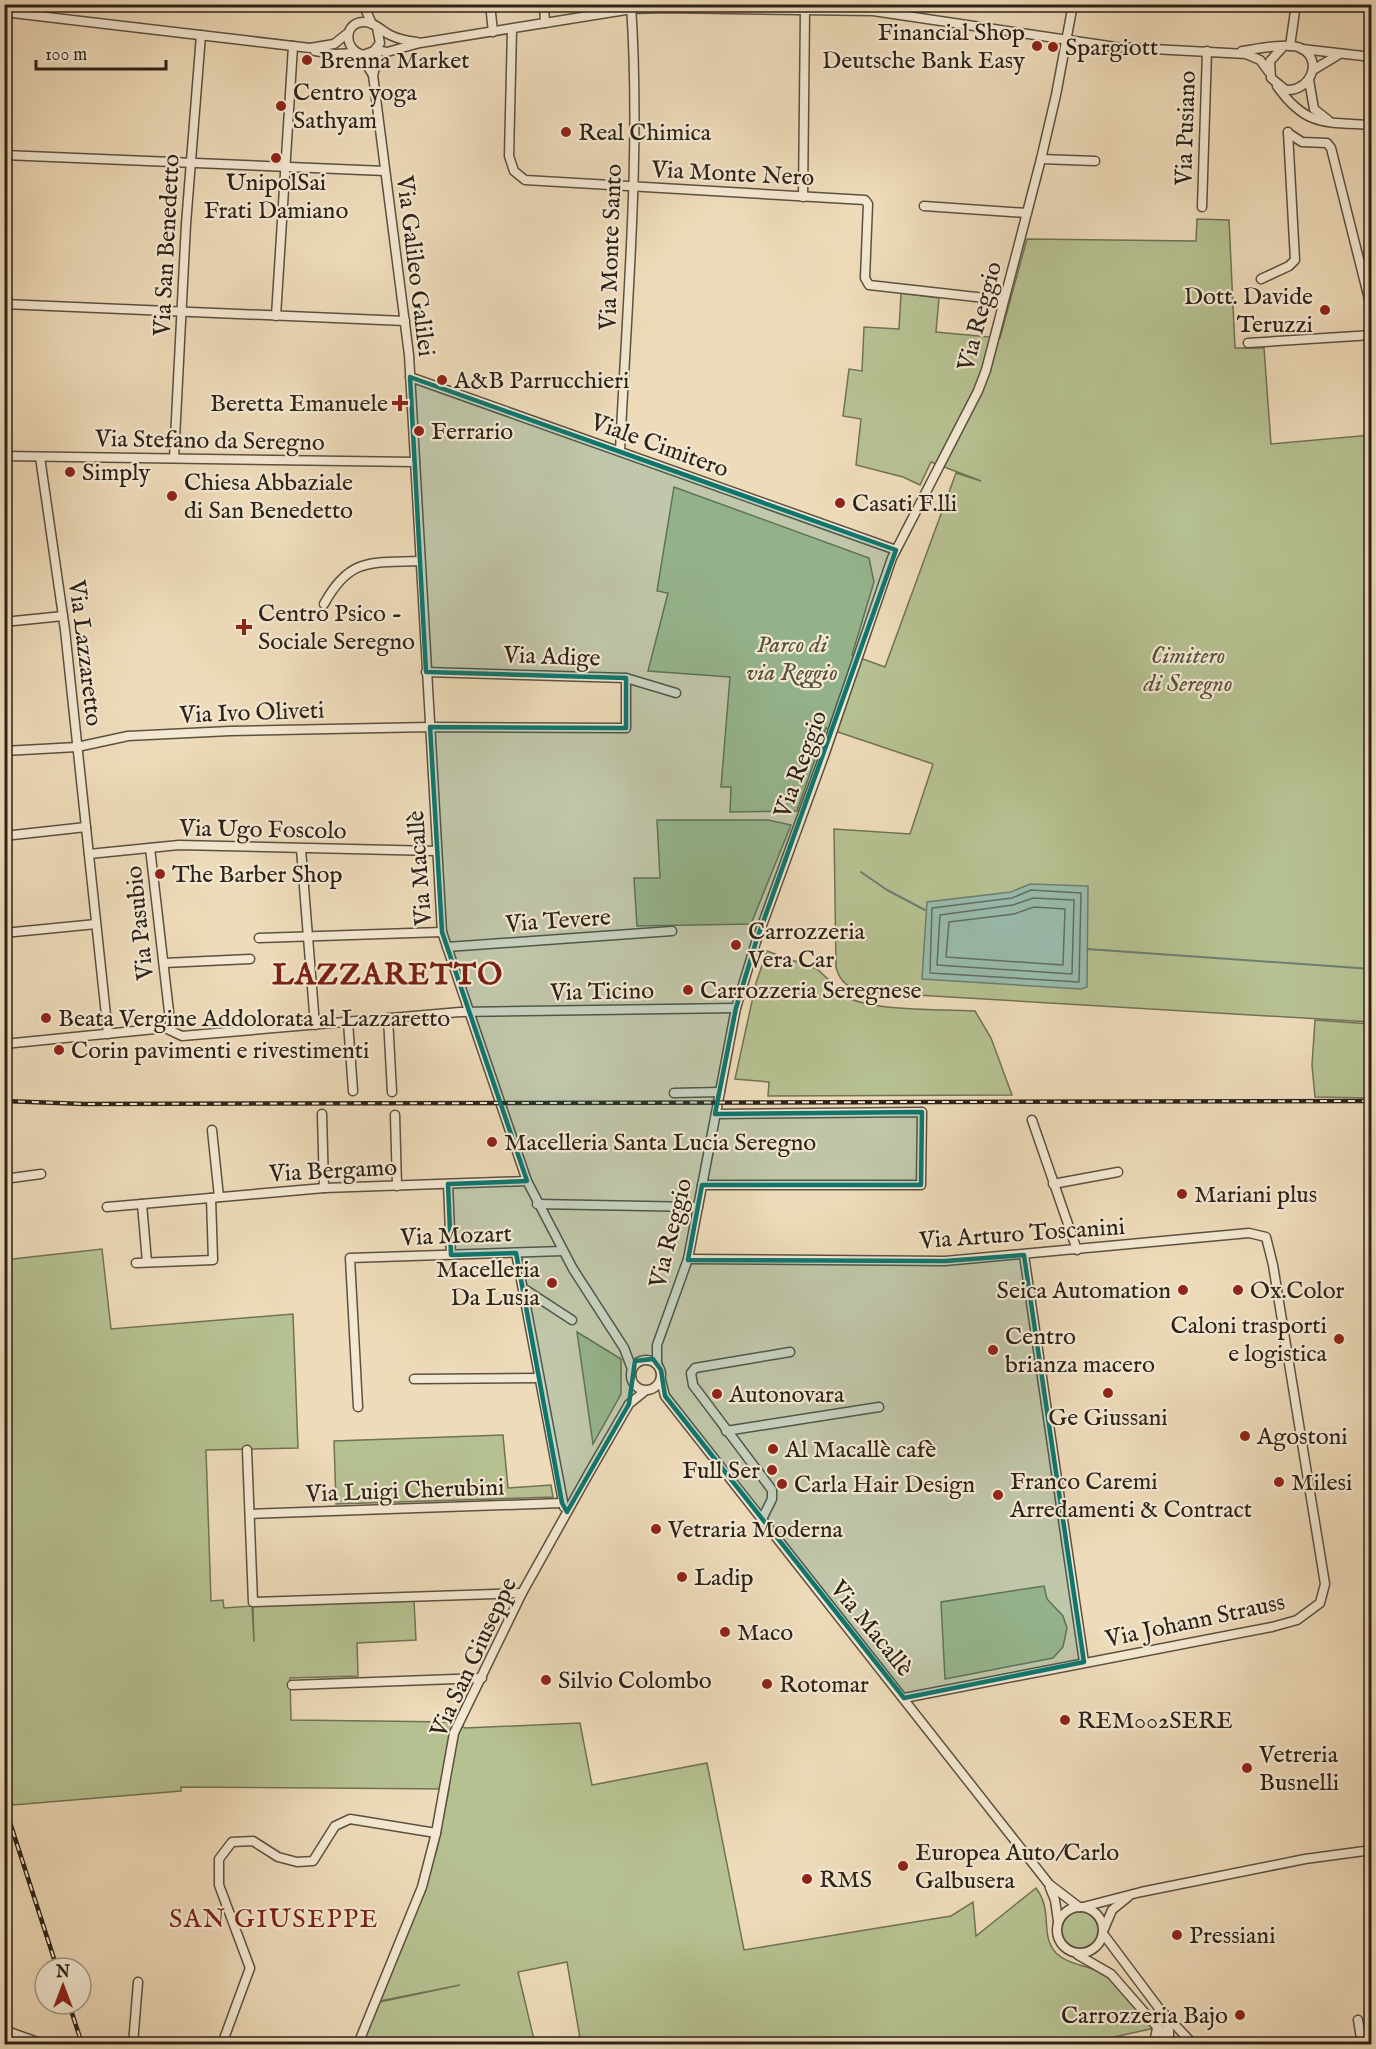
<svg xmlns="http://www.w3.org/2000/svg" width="1376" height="2049" font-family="'IM FELL English',serif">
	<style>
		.green { fill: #b6c191; stroke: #717255; stroke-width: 1.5 }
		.water { fill: #99bbad; stroke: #6d7e72; stroke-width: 1.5 }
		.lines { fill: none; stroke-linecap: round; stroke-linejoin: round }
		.shore { stroke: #626e63; stroke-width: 1.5 }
		.stream { stroke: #6d7e72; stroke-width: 2 }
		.minor-casing { stroke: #5c5041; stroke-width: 11 }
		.minor { stroke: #f4e8d2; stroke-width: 8 }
		.rail-casing { stroke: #2c2219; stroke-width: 4.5 }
		.rail { stroke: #f4e8d2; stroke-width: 2; stroke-dasharray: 7; stroke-linecap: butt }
		.marked { fill: #0f766e; fill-opacity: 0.2; stroke: #0f766e; stroke-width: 4.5; stroke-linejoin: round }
		.poi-dot { fill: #8f2418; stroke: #f4e8d2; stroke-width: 2 }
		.labels { text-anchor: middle; stroke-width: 4.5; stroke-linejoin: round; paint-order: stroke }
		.poi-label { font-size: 24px; fill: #2c2219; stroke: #f4e8d2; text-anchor: start }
		.street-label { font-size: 24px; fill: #2c2219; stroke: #f4e8d2 }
		.park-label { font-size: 24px; font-style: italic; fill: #55523d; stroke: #f4e8d2 }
		.neighbourhood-label { font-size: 26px; letter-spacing: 1.5px; fill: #7a1f14; stroke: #f4e8d2 }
		.district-label { font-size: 30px; font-weight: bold; letter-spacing: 1.5px; fill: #7a1f14; stroke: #f4e8d2 }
	</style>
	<rect width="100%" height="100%" fill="#eedbb9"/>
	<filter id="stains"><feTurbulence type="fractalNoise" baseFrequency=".00333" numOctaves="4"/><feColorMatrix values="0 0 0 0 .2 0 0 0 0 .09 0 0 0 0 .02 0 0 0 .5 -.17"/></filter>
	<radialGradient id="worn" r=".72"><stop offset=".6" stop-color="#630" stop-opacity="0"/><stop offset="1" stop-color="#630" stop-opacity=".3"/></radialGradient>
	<g class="green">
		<path d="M1197,219L1229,220L1235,348H1264L1271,444L1371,435V1022L865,992C850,989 840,983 836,967L834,829L910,834L933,764L826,728L797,811L730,812L731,787H721L730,677L648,671L668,593L657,591L674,487L869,558L874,582L852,655L885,667L956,473L981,481L931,462L920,485L903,477L856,465L861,419L843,416L849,369L862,371L864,327L899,329L901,293L939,298L936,332L1000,338L1027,239L1196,241Z"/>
		<path d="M657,820H768L791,825L751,924L637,926L634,878H660Z"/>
		<path d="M767,951L817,969L828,979L826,988C868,1014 928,1008 975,1011L991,1038L1012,1095L768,1096L769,1082L735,1079L756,983Z"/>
		<path d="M1315,1020L1371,1024V1098L1315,1097L1312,1065Z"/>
		<path d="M102,1249L111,1329L293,1314L298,1448L206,1450L211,1601L223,1600L224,1608L252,1606L254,1642L253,1606L414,1601L416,1640L357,1643L358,1676L290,1678L291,1720L454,1722L465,1728L580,1723L592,1785L707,1763L744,1950L951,1916L973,1902L976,1936L1036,1888C1054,1912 1039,1934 1056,1953C1068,1965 1089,1965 1103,1974C1123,1987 1139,2010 1155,2028L1082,2044H581L567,1962L518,1972L535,2044H360L375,2003L460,1985L375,2002L437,1849L449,1789L181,1787V1791L13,1805L4,1777V1260Z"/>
		<path d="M577,1332L621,1359V1394L593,1444Z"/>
		<path d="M503,1435L508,1488L551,1485L553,1497L336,1504L334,1441Z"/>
		<path d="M1044,1586L1047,1599L1063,1616L1067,1628L1063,1647L1053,1658L945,1679L941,1602Z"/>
		<circle cx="1080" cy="1930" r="18"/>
	</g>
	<path class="water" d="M1030,884L1088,886L1087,987L1081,989L922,979L927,902L1011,892Z"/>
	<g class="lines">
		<g class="shore">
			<path d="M1031,890L1081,893L1079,982L930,973L932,908L1012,898Z"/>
			<path d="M1033,898L1074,900L1072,974L937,965L940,915L1013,905Z"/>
			<path d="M1034,907L1065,909L1063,965L946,957L949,922L1014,914Z"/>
		</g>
		<g class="stream">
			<path d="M861,872L887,890L925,910"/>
			<path d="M1087,949L1372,969"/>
		</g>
		<defs>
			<g id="minor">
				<path d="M363,4L372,24"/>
				<path d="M490,4L493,32"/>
				<path d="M544,4L545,23"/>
				<path d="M4,12L310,48L334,44L348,33"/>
				<path d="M377,28L380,43L374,51L363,55C343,50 343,21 365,22C374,22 382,31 390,35C398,39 408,41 417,42"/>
				<path d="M512,29L509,156L514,171L525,180L865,200L868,204L865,278L869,285L1003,300"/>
				<path d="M1290,46L1296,4"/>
				<path d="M1302,49L1372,57"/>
				<path d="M375,50L387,52L420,43L632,9L664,8L873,11L1116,47L1246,54L1260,60L1269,72"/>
				<path d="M315,51L334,54L357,53"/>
				<path d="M374,51L378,58L373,75L409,355L442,932L527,1181L573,1269L624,1348L632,1369"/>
				<path d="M1242,51C1256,49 1284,43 1298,47C1324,56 1313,91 1286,90L1271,78L1270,61L1282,48"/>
				<path d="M360,54L373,75"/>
				<path d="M1313,70L1338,55"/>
				<path d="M1309,80L1314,109L1328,120"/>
				<path d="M1277,86C1306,127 1325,122 1372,125"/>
				<path d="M1288,133L1302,142L1327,143L1331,148L1372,311"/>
				<path d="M4,155L385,171"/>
				<path d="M1041,159L1095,161"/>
				<path d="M803,197L805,11"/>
				<path d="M924,206L1027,213"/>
				<path d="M1202,207L1207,51"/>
				<path d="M1261,279L1289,266L1295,260L1288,132"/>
				<path d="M4,304L405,321"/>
				<path d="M276,316L293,46"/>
				<path d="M1248,343L1372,335"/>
				<path d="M410,377L896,550"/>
				<path d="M620,451C627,303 641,152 631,5"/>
				<path d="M4,456L415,462"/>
				<path d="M40,457L65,630L108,1034"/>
				<path d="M174,458L186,224L201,35"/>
				<path d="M324,604C350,557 370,563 420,561"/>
				<path d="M4,622L63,616"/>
				<path d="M426,672L626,678L676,693"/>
				<path d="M4,751L77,747L128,736L230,731L430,727L626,728V678"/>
				<path d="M4,836L86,827"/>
				<path d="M150,848L171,1029"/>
				<path d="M301,849L315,1025"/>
				<path d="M89,854L179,845L436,851"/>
				<path d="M4,933L96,924"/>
				<path d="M259,938L442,932"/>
				<path d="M447,947L672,931"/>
				<path d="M164,963L250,959"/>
				<path d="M388,1018L392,1092"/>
				<path d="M348,1022L353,1091"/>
				<path d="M4,1044L165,1028L182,1036L460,1012L736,1008"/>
				<path d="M674,1093L720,1092"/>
				<path d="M322,1114L324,1188"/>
				<path d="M395,1115L397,1186"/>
				<path d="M1032,1120L1077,1250"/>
				<path d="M212,1130L219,1197"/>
				<path d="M4,1179L41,1174"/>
				<path d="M448,1184L451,1255"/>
				<path d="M1053,1184L1118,1172"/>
				<path d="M702,1185H921L922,1112L716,1114"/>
				<path d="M142,1204L147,1262"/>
				<path d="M537,1204L698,1207"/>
				<path d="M107,1207L324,1188L527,1181"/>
				<path d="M516,1253L564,1507"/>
				<path d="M1024,1255L1084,1662"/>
				<path d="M688,1259L945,1261L1249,1233L1266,1237L1273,1265L1325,1584L1320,1603L1297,1620L1272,1627L904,1698"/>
				<path d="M136,1263L213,1260L211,1198"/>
				<path d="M523,1288L572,1320"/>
				<circle cx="646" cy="1375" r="15"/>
				<path d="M657,1364V1345L688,1259L736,1008L756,942L825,753L892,558L978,391L986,370L1041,159L1056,95L1073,4"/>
				<path d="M414,1379L539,1378"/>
				<path d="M661,1380L665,1396L1049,1884L1079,1907"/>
				<path d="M358,1407L350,1258L563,1251"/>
				<path d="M726,1431L879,1407"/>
				<path d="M247,1450L253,1602L522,1593"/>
				<path d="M250,1514L562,1503"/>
				<path d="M761,1521L772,1499V1490L693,1385L691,1373L695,1368L790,1352"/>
				<path d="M292,1685L482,1678"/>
				<path d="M1050,1888L1055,1900L1058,1921"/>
				<circle cx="1080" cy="1930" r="23"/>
				<path d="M1083,1907L1141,1892L1305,1859L1372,1850"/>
				<path d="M1104,1929L1112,1910L1128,1897"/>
				<path d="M1104,1935L1158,2007L1193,2044"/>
				<path d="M1078,1955L1111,1974L1172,2044"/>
				<path d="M1162,2018L1169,2030V2042"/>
				<path d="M1358,2020L1362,2044"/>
				<path d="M4,2030L43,2044"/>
				<path d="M133,2044L138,1982"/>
				<path d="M222,2044L250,1968L219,1885V1859L232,1842L253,1841L278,1857L297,1862L313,1861L335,1826L350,1819L436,1833"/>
				<path d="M358,2044L422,1887L436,1833L454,1733L522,1593L589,1473L629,1404L645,1391"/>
				<path d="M1154,2044L1157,2028"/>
			</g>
		</defs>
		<use href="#minor" class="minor-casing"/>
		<use href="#minor" class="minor"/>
		<defs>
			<g id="rail">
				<path d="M4,1101L84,1104L1372,1101"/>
				<path d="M4,1804L57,1968"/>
				<path d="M69,2004L82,2044"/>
			</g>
		</defs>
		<use href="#rail" class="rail-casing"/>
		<use href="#rail" class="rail"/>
	</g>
	<path class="marked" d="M410,377L896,550L756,942L736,1008L715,1114L922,1112L921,1185H702L688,1260L945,1261L1024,1255L1084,1662L904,1698L665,1396L661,1370L653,1359L635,1361L629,1404L567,1512L562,1503L516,1253L451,1255L448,1184L527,1181L442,932L430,727L626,728V678L426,672Z"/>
	<g class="poi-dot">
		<circle cx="1037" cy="46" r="6"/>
		<circle cx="1053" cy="47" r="6"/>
		<circle cx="307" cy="60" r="6"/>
		<circle cx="281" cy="106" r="6"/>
		<circle cx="566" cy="132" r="6"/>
		<circle cx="276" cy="158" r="6"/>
		<circle cx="1325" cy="310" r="6"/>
		<circle cx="442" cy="380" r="6"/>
		<path d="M397 394h6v6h6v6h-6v6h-6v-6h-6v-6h6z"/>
		<circle cx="419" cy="431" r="6"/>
		<circle cx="70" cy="472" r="6"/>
		<circle cx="172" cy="496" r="6"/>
		<circle cx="840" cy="503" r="6"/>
		<path d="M241 618h6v6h6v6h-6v6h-6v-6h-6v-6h6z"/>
		<circle cx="160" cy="874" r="6"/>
		<circle cx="736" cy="945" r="6"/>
		<circle cx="688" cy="990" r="6"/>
		<circle cx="46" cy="1018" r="6"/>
		<circle cx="59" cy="1050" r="6"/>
		<circle cx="492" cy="1142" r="6"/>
		<circle cx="1182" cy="1194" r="6"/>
		<circle cx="552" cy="1283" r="6"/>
		<circle cx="1183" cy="1290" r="6"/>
		<circle cx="1238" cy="1290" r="6"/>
		<circle cx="1339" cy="1339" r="6"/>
		<circle cx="993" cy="1350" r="6"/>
		<circle cx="1108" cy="1393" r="6"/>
		<circle cx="717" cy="1394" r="6"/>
		<circle cx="1245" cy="1436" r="6"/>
		<circle cx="773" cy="1449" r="6"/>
		<circle cx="772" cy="1470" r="6"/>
		<circle cx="1279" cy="1482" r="6"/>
		<circle cx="782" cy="1484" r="6"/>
		<circle cx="998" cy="1495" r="6"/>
		<circle cx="656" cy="1529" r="6"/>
		<circle cx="682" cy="1577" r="6"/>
		<circle cx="725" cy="1632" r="6"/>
		<circle cx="546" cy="1680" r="6"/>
		<circle cx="767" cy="1684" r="6"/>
		<circle cx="1065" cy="1720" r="6"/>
		<circle cx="1247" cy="1768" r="6"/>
		<circle cx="903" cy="1866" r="6"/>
		<circle cx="807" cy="1879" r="6"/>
		<circle cx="1177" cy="1935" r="6"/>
		<circle cx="1240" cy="2015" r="6"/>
	</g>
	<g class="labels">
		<g class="poi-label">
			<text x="1025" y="40" text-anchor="end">Financial Shop<tspan x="1025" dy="28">Deutsche Bank Easy</tspan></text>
			<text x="1065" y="55">Spargiott</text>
			<text x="319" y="68">Brenna Market</text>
			<text x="293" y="100">Centro yoga<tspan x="293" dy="28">Sathyam</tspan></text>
			<text x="578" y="140">Real Chimica</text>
			<text x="276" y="190" text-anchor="middle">UnipolSai<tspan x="276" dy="28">Frati Damiano</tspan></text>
			<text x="1313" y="304" text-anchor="end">Dott. Davide<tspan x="1313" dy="28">Teruzzi</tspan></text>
			<text x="454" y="388">A&amp;B Parrucchieri</text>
			<text x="388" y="411" text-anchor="end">Beretta Emanuele</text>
			<text x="431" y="439">Ferrario</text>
			<text x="82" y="480">Simply</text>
			<text x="184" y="490">Chiesa Abbaziale<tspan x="184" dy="28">di San Benedetto</tspan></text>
			<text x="852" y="511">Casati F.lli</text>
			<text x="258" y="621">Centro Psico -<tspan x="258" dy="28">Sociale Seregno</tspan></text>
			<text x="172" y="882">The Barber Shop</text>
			<text x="748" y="939">Carrozzeria<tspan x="748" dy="28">Vera Car</tspan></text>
			<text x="700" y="998">Carrozzeria Seregnese</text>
			<text x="58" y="1026">Beata Vergine Addolorata al Lazzaretto</text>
			<text x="71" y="1058">Corin pavimenti e rivestimenti</text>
			<text x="504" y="1150">Macelleria Santa Lucia Seregno</text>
			<text x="1194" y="1202">Mariani plus</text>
			<text x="540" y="1277" text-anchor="end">Macelleria<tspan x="540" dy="28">Da Lusia</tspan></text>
			<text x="1171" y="1298" text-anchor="end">Seica Automation</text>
			<text x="1250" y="1298">Ox.Color</text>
			<text x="1327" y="1333" text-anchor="end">Caloni trasporti<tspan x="1327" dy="28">e logistica</tspan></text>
			<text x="1005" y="1344">Centro<tspan x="1005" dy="28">brianza macero</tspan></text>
			<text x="729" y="1402">Autonovara</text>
			<text x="1108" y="1425" text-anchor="middle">Ge Giussani</text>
			<text x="1257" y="1444">Agostoni</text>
			<text x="785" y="1457">Al Macallè cafè</text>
			<text x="760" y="1478" text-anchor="end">Full Ser</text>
			<text x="1010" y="1489">Franco Caremi<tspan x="1010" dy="28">Arredamenti &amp; Contract</tspan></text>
			<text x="1291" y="1490">Milesi</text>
			<text x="794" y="1492">Carla Hair Design</text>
			<text x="668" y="1537">Vetraria Moderna</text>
			<text x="694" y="1585">Ladip</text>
			<text x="737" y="1640">Maco</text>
			<text x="558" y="1688">Silvio Colombo</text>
			<text x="779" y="1692">Rotomar</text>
			<text x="1077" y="1728">REM002SERE</text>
			<text x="1259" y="1762">Vetreria<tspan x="1259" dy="28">Busnelli</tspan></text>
			<text x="915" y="1860">Europea Auto/Carlo<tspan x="915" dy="28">Galbusera</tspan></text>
			<text x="819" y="1887">RMS</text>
			<text x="1189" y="1943">Pressiani</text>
			<text x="1228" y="2023" text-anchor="end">Carrozzeria Bajo</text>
		</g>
		<g class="street-label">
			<text transform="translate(1185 128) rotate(-88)" y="8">Via Pusiano</text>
			<text transform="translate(733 173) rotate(3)" y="8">Via Monte Nero</text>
			<text transform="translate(166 245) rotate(-87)" y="8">Via San Benedetto</text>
			<text transform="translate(610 247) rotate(-88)" y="8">Via Monte Santo</text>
			<text transform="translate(416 266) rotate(83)" y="8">Via Galileo Galilei</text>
			<text transform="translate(979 316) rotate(-75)" y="8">Via Reggio</text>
			<text transform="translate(210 440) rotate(1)" y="8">Via Stefano da Seregno</text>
			<text transform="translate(660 445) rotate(20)" y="8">Viale Cimitero</text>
			<text transform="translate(86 653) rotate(83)" y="8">Via Lazzaretto</text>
			<text transform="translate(552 656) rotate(2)" y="8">Via Adige</text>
			<text transform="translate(252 712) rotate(-2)" y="8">Via Ivo Oliveti</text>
			<text transform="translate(800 764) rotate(-70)" y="8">Via Reggio</text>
			<text transform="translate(263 829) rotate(1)" y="8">Via Ugo Foscolo</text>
			<text transform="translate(419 868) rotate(-94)" y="8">Via Macallè</text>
			<text transform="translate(558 920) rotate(-4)" y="8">Via Tevere</text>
			<text transform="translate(139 923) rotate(-96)" y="8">Via Pasubio</text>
			<text transform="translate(602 991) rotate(-1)" y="8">Via Ticino</text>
			<text transform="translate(333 1170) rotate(-3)" y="8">Via Bergamo</text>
			<text transform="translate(670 1233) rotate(-76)" y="8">Via Reggio</text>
			<text transform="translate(1022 1233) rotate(-4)" y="8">Via Arturo Toscanini</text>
			<text transform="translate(456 1235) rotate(-2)" y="8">Via Mozart</text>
			<text transform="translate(405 1490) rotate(-2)" y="8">Via Luigi Cherubini</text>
			<text transform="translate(1195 1620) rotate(-12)" y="8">Via Johann Strauss</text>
			<text transform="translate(872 1628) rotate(51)" y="8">Via Macallè</text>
			<text transform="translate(473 1657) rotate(-65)" y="8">Via San Giuseppe</text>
		</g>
		<g class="park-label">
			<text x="792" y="652">Parco di<tspan x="792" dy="28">via Reggio</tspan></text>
			<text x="1188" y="663">Cimitero<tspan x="1188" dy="28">di Seregno</tspan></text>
		</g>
		<g class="neighbourhood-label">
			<text x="274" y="1927">SAN GIUSEPPE</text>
		</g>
		<g class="district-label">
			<text x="388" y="984">LAZZARETTO</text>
		</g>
	</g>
	<rect width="1376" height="2049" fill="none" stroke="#eedbb9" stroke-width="24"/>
	<rect x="6" y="6" width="1364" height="2037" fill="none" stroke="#2c2219" stroke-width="3"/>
	<rect x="12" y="12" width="1352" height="2025" fill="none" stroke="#2c2219" stroke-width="1.5"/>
	<g transform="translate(63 1986)"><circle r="28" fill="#f4e8d2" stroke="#a49988" stroke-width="1.5"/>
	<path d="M0-4.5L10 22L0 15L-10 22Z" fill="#8f2418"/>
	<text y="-9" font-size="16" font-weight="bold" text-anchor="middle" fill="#2c2219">N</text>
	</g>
	<path d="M36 60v9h130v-9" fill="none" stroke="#2c2219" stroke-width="3"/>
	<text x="45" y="60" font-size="18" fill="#2c2219" stroke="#f4e8d2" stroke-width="4.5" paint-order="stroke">100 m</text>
	<rect width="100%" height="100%" filter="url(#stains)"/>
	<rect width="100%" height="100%" fill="url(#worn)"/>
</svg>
